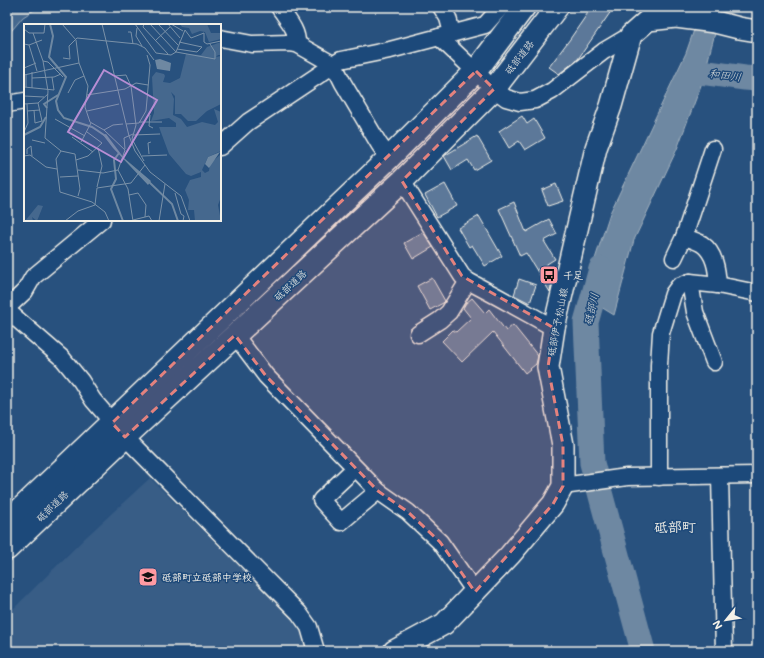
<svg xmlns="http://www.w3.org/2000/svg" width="764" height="658" font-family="Mali,'Klee One',sans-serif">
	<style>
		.built { fill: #375d86 }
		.green { fill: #45688e; stroke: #9cacbb }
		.water { fill: #6e88a2; stroke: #a4b2be }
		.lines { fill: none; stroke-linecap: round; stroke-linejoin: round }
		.river { stroke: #6e88a2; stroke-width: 25 }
		.building { fill: #5b7899; stroke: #f4f1e8 }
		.minor-casing { stroke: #f4f1e8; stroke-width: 19 }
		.major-casing { stroke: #f4f1e8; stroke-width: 24 }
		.highway-casing { stroke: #f4f1e8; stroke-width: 25 }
		.minor { stroke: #1f4a7a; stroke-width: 16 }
		.major { stroke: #1f4a7a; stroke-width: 21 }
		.highway { stroke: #1f4a7a; stroke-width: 22 }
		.marked { fill: #e4827e; fill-opacity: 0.2; stroke: #e4827e; stroke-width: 3; stroke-dasharray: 8 5; stroke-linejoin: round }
		.labels { text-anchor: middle; stroke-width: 3; stroke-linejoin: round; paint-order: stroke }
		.street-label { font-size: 10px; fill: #f4f1e8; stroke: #1f4a7a }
		.poi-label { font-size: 10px; font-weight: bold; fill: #f4f1e8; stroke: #1f4a7a; text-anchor: start }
		.water-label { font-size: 11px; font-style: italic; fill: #d9dcda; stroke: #1f4a7a }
		.district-label { font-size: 14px; font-weight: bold; fill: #f4f1e8; stroke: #1f4a7a }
		.inset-river { fill: none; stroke: #6e88a2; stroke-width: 2 }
		.inset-road { fill: none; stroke: #7a91a8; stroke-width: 1 }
		.view { fill: #b88ed4; fill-opacity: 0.15; stroke: #b88ed4; stroke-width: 2 }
		.inset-edge { fill: none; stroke: #f4f1e8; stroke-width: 2 }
	</style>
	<rect width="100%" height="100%" fill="#28517e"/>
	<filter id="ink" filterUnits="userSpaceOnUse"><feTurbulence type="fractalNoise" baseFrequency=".025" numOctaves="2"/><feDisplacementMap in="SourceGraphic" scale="8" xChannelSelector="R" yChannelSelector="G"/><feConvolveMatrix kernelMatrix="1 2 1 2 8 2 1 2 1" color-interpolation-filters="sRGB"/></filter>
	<g filter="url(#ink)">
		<path class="built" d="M150,478L301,627L308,651H7V615L85,538Z"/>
		<path class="green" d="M7,7H39L23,17L7,36Z"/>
		<path class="water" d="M702,7H722L711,48L703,80L677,149L634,240L614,315L583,296L610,213L686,53Z"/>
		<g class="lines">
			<g class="river">
				<path d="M693,71L745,78L757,79"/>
				<path d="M601,269L586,322L592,463L643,651"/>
			</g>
		</g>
		<g class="building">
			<path d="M592,7H614L578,59L559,74L549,67L570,39Z"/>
			<path d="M522,116L527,124L534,119L545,138L525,150L519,141L509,148L499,131Z"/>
			<path d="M477,136L491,160L474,170L468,160L452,170L444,156Z"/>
			<path d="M445,184L457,206L437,217L425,195Z"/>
			<path d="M556,184L563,201L548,206L542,190Z"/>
			<path d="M514,202L526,232L549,219L557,234L544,241L555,259L537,270L554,273L550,292L526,253L520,256L499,209Z"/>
			<path d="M479,216L502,256L485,266L472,245L469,247L458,228Z"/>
			<path d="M423,232L433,247L413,259L404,243Z"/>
			<path d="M432,278L445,301L443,303L430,310L417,286Z"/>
			<path d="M519,279L536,285L530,303L514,295Z"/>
			<path d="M472,298L485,313L489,309L506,331L513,325L538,356L536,364L525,373L493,332L462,362L442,341L453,330L456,332L471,318L463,308L466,303Z"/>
		</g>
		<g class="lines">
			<defs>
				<g id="minor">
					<path d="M279,7C286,18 298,30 297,44"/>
					<path d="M441,7L448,18L452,33"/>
					<path d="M439,37L494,89L506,98L520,102L535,100L552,91L604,51L631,35"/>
					<path d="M220,38L252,44L290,43L297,44L334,65L343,83L379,144L389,158"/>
					<path d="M7,104L25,101"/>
					<path d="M220,147L248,122L341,60L390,50L485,25L501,7"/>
					<path d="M402,181L462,276L468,281L498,297L554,328"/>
					<path d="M684,237C690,239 697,241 702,244C715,253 717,270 718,285"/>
					<path d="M674,258L684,237L713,149"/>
					<path d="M690,282L695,312L714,362"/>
					<path d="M7,308L25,291L33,277L102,220"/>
					<path d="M7,312L10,313L63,359L81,381L93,400L125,437L299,613L309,627L316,651"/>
					<path d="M418,334L440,320L449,312L468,281"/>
					<path d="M235,335L266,376L378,491L408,512L440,542L475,592"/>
					<path d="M355,468L321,500L341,522L378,491"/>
					<path d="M720,476L724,651"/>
					<path d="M659,477V365L661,333L673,294L679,286L690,282L718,285L757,293"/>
					<path d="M563,486L627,477L757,475"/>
				</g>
				<path id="major" d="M394,651L444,624L510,555L553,504L563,486V445L548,367L554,328L596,148L611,106L631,35L648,20L676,17L715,22L739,28L757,31"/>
				<g id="highway">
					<path d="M7,522L389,158L476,71L524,7"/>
					<path d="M7,549L125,437L402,181L494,89L557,7"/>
				</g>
			</defs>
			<use href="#minor" class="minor-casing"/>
			<use href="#major" class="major-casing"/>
			<use href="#highway" class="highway-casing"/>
			<use href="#minor" class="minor"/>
			<use href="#major" class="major"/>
			<use href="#highway" class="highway"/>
		</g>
	</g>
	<path class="marked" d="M476,71L494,89L402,181L462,276L554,328L548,367L563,445V486L553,504L475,592L440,542L408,512L378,491L266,376L235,335L125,437L112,423Z"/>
	<defs>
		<symbol id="bus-square" viewBox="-11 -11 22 22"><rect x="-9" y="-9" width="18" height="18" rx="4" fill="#ff9aa2" stroke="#1f4a7a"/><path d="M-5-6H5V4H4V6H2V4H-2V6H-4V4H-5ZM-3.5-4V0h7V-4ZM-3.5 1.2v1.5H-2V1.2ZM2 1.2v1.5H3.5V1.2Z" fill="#111"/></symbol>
		<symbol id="school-square" viewBox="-11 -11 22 22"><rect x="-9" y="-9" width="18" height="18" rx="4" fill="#ff9aa2" stroke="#1f4a7a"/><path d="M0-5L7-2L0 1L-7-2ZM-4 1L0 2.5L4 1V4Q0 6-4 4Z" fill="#111"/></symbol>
	</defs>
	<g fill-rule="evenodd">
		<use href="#bus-square" x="538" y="264" width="22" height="22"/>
		<use href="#school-square" x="137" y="566" width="22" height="22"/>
	</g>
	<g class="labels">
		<g class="street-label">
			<text transform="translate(519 57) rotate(-52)" y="4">砥部道路</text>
			<text transform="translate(290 285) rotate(-43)" y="4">砥部道路</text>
			<text transform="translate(557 322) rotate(-79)" y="4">砥部伊予松山線</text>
			<text transform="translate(52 506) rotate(-44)" y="4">砥部道路</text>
		</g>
		<g class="poi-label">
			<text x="563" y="279">千足</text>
			<text x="162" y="581">砥部町立砥部中学校</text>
		</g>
		<g class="water-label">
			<text transform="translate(725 75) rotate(7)" y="4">和田川</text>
			<text transform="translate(591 309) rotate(-77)" y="4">砥部川</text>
		</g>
		<g class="district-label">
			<text x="675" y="532">砥部町</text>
		</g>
	</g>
	<g transform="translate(24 24)">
		<rect width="197" height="197" fill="#28517e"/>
		<path d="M156,0H183L187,9H197V15L185,18L181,8L176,7L168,10L165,4L158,3ZM197,18V31H194L192,33L197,32V80L183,87L172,97H164L157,90H151V72L147,68L150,75L149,91L157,95L163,103L178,98L191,101L194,98L190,85L197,88V127L184,133L178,146L181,149L185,147L186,140L197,130V173L194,181L197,197H171L170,186H164L165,176L161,166L166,156L177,153V148L167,152L162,150L145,130L135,103H152V99L145,94L127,97L130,89L128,53L132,48L140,50L141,52L139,58L140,65L139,58L146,59L156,54L162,30L177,31L183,23ZM14,181L19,182L13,197L8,193L9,197H1Z" fill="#45688e"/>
		<path d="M136,35L147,39L146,47L133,45L131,36ZM82,110L100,134L127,157L124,161L89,124L79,111ZM196,128L185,144L181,140L184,133Z" fill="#6e88a2"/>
		<path class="inset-river" d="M26,0L29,12L25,33L42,53L32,77L34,86L40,94L68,103L83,113M23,84L20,80L34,71M0,111L16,103L22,93M95,129L90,136L92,155L87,165L99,197M124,157L148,180L154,197"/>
		<path class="inset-road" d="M38,0L52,16L55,39L64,62L61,83L66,98L80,106L101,126L94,146L104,165L109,197M78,0L105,112L111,127L126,148L157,172L166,197M111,0L132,29L147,31L152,28L191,35V28L186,20M120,0L119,3L144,30M126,0L152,28M134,0L154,21M144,0L156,14M147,0L159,7M113,4L112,12L118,22M0,5L5,9H20L21,0M104,8H107L109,20M9,9L19,37L24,67L21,114L37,127L51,130L56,165L54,172M132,16L146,3M0,20L5,21L13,47M5,21L18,16M153,25L173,28L178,23L155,18M152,28L161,6L167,14L180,9V18L183,20L197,17M39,34L46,35L45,22L53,14L113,20L121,24L130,36M19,37L24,38L39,53M0,44L12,39M0,51L55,39M90,52L102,51L107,62L112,101L108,115L120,137M8,54L30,53L37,50M0,63L30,66L28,53M2,63V50M8,64V48M44,69L51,56L60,52M63,71L101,65L112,59L124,61M0,72L20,73M0,80L14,79L24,70M10,86L11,99L18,97L14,79M3,87L16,86M63,87L95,80M126,91L125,102L129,104M31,95L61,112M115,98H138M102,100L115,99L122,87L126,41L123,31M80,106L89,101L99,100M0,108L4,99L3,80M109,111L136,110M48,113L69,128M8,116L21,119M57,118L67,99M101,125L100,114L109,110M37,127L32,135L36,168L68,178L81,188L85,197M3,130V125L7,122L8,132M125,130L124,119L127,118M0,132L6,131L22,143L33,145M118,132L143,131M52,136L64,132L78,119L63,108M54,146L79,149L94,146M36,153L54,152M73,163L78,142L74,124M151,169L157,190L160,192L159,197M105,171L114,169L122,181L121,193M71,181L73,164L107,159L121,141M109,196L125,192L128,197M41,197L54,187L71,181M135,197L141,160"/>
		<path class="view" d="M80,46L133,76L97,138L44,108Z"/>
		<rect width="197" height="197" class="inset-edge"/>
	</g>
	<rect width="764" height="658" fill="none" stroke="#1f4a7a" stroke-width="24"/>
	<rect x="12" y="12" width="740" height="634" fill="none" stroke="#f4f1e8" stroke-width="1.5" filter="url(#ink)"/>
	<g transform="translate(726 620) rotate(240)" stroke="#1f4a7a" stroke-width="3" paint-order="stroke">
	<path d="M0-3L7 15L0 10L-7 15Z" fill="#f4f1e8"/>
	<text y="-6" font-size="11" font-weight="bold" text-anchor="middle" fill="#f4f1e8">N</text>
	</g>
</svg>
